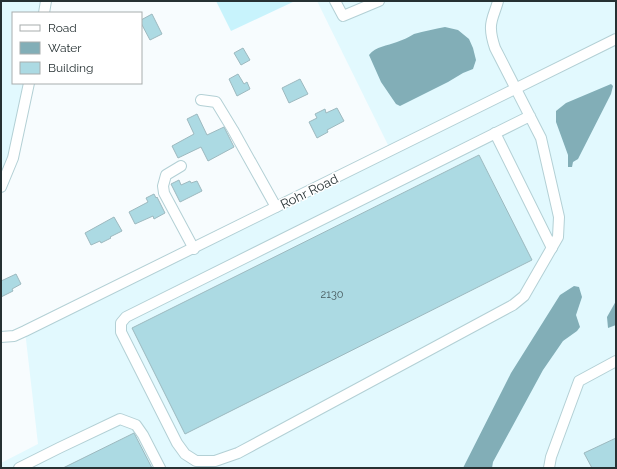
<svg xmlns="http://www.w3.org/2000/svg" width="617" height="469" font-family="Raleway,sans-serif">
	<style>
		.built { fill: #e2f9fe }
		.green { fill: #c8f3fc }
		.water { fill: #82aeb7 }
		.building { fill: #acdae3; stroke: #9db9bf }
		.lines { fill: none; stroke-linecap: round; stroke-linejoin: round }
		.minor-casing { stroke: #b3d0d5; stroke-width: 12 }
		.minor { stroke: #fff; stroke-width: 10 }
		.labels { text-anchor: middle; stroke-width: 3; stroke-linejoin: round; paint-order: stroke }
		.number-label { font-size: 11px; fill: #485b5f }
		.street-label { font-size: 13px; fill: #263133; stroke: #fff }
	</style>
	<rect width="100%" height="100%" fill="#f7fcfe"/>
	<g class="built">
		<path d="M1,1H46L44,13H13V83H29L1,187Z"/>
		<path d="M317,1H616V35L389,147Z"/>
		<path d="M616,39V468H1V463L38,444L25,331Z"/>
	</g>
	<path class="green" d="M216,1H295L231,31Z"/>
	<g class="water">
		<path d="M445,27L458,30L469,39L473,48L476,60L473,69L463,73L448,82L400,106L396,104L381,82L369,55C376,46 387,46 397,42C403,40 409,37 414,34C424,31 435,29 445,27Z"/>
		<path d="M611,84L613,86L611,94L578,159L573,162L572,167H568V155L556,122V111L566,103Z"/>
		<path d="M574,286L579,287L582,297L576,315L580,327L577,331L563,341L543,370L493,462L492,468H463L511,373L560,295Z"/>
		<path d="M616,301V325L608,328L607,317Z"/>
	</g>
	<g class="building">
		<path d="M152,14L162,34L150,40L141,23V20Z"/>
		<path d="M243,48L250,60L241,65L234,53Z"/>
		<path d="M238,74L244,84L247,82L250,89L237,96L229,79Z"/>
		<path d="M300,79L308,94L289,103L282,88Z"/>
		<path d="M337,108L344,121L327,130L328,132L317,138L309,122L317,118L315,114L325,109L326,113Z"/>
		<path d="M197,114L207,135L224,127L234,147L208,161L201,147L178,158L172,146L194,134L187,119Z"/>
		<path d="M479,155L532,260L185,434L132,328Z"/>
		<path d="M179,180L181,185L190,181L191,183L197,181L202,191L180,202L171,184Z"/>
		<path d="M154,194L156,198L157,197L165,213L154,219L153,216L135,224L129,212L148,202L146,198Z"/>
		<path d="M114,217L122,231L110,237L111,238L101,243L100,241L91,245L85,233Z"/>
		<path d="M16,274L21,284L12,289L13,291L1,297V281Z"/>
		<path d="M134,433L152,468H63Z"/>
		<path d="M616,438V468H592L584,453Z"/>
	</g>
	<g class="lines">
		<defs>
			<g id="minor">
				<path d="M335,1L343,16L379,1"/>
				<path d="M498,1C496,10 490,20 491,29C491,36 493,42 495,48L541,138L559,217L558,237L524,296L513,305L238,453L215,461H196L185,454L177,443L121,332V323L126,317L530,116"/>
				<path d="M44,13L46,1"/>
				<path d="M201,100L216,102L233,130L276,207"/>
				<path d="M495,133L552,248"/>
				<path d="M181,166L166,175L163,186L164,193L194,249"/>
				<path d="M1,187L13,158L29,83"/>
				<path d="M1,337L14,336L25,331L616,39"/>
				<path d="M19,468L59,448L120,419L136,425L143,435L160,468"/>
				<path d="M549,468L551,457L579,381L616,361"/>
			</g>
		</defs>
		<use href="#minor" class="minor-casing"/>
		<use href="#minor" class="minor"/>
	</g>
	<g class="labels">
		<g class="number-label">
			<text x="332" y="298">2130</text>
		</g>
		<g class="street-label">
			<text transform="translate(309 191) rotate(-26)" y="5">Rohr Road</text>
		</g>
	</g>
	<rect width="617" height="469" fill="none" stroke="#263133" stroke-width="4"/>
	<rect x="12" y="12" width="130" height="72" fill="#ffffff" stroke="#a8adad"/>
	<rect x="20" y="25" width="20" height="6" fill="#ffffff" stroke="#a8adad"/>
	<text x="48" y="32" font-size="12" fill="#263133">Road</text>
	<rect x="20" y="42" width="20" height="12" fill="#82aeb7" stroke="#a8adad"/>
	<text x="48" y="52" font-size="12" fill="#263133">Water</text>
	<rect x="20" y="62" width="20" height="12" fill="#acdae3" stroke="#a8adad"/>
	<text x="48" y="72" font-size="12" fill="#263133">Building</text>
</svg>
